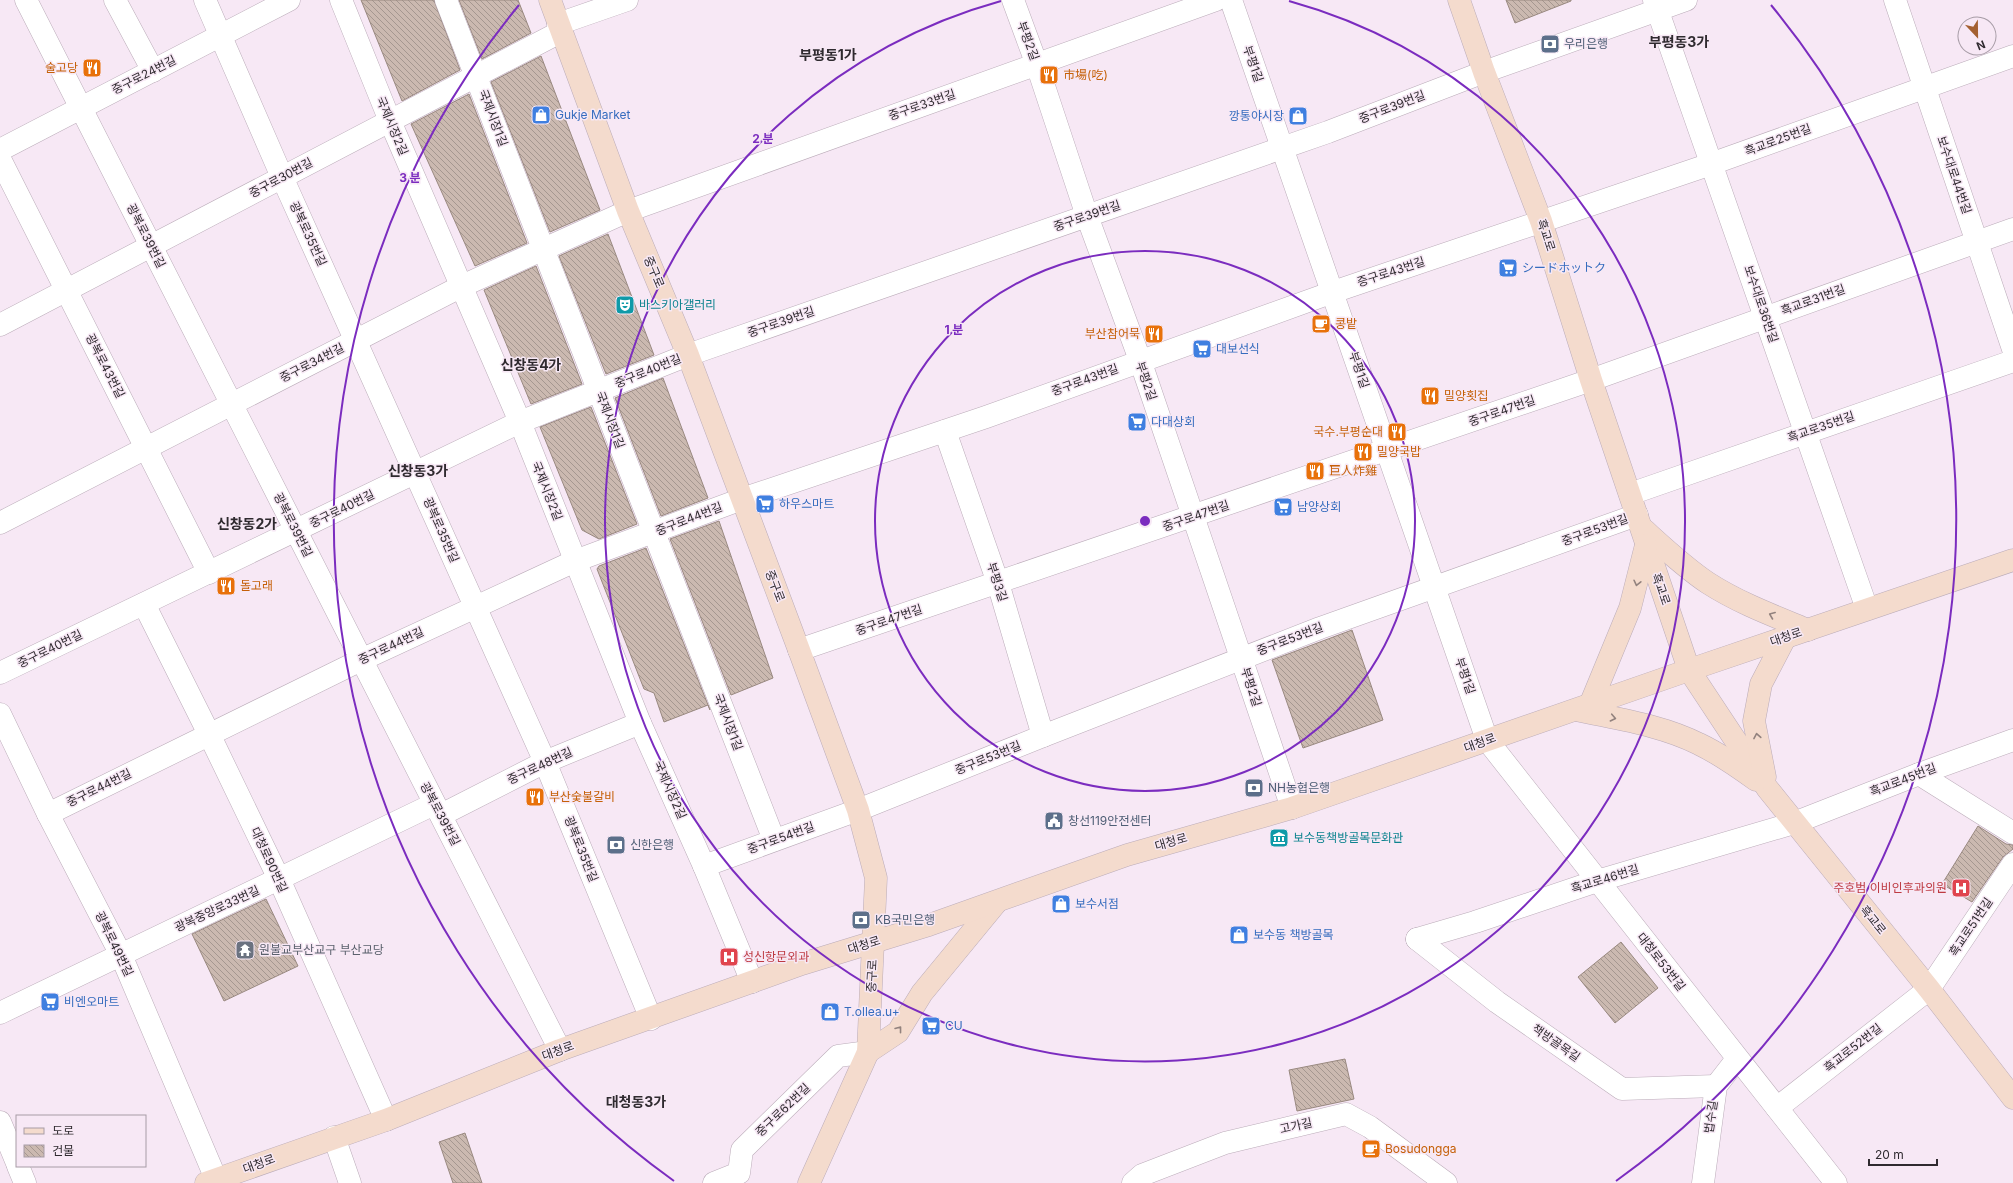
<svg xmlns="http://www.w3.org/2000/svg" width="2013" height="1183" font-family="Inter,'Noto Sans KR','Noto Sans JP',sans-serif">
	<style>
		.building { fill: url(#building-back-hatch); stroke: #998980 }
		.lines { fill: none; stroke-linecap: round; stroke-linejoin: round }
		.minor-casing { stroke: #bbacb9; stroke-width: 23 }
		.tertiary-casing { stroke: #bbacb9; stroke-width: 23 }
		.secondary-casing { stroke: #bbacb9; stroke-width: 23 }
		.minor { stroke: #fff; stroke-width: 22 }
		.tertiary { stroke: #fff; stroke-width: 22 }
		.secondary { stroke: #f4dbcd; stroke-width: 22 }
		.oneway { stroke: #92827e }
		.ring { fill: none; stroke: #7b2cbf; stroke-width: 2 }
		.labels { text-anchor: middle; stroke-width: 3; stroke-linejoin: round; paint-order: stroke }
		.street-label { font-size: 12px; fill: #2f2a2f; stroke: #f7e8f5 }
		.service-label { font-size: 12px; fill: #4e5e75; stroke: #f7e8f5; text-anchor: start }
		.food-label { font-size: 12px; fill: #c56008; stroke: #f7e8f5; text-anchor: start }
		.shop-label { font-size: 12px; fill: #366cbe; stroke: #f7e8f5; text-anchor: start }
		.culture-label { font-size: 12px; fill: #0d838f; stroke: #f7e8f5; text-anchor: start }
		.health-label { font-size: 12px; fill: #be3a42; stroke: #f7e8f5; text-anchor: end }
		.worship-label { font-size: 12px; fill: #5b616d; stroke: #f7e8f5; text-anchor: start }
		.quarter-label { font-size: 14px; font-weight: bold; fill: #2f2a2f; stroke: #f7e8f5 }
		.centre { fill: #7b2cbf; stroke: #f7e8f5; stroke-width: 2 }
		.ring-label { font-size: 12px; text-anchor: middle; font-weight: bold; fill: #7b2cbf; stroke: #f7e8f5; stroke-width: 3; stroke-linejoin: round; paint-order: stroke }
	</style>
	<defs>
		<pattern id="building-back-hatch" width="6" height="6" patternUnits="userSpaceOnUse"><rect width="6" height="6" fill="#cbb9b0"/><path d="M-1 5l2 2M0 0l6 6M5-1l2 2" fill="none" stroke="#a59790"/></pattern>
	</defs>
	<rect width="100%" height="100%" fill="#f7e8f5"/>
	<g class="building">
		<path d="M361,0H434L460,70L402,101Z"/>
		<path d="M459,0H518L531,33L482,59Z"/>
		<path d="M1506,0H1571V1L1515,23Z"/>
		<path d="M541,56L600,210L550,232L491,82Z"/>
		<path d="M469,94L527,243L475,266L411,124Z"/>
		<path d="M608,234L654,355L606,374L559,256Z"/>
		<path d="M536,266L582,384L531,404L484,290Z"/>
		<path d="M663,378L708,498L661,516L615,398Z"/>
		<path d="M591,407L637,524L599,539L582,530L540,427Z"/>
		<path d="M719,521L773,678L731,695L670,539Z"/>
		<path d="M646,548L710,710L708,705L664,722L654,693L644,689L597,569L599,566Z"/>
		<path d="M1352,630L1383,720L1303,748L1272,660Z"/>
		<path d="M1978,826L2006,844L2013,845V849L2003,857L1972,902L1942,884Z"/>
		<path d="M266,899L298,966L224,1001L192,934Z"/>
		<path d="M1621,942L1658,988L1615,1023L1578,977Z"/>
		<path d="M1345,1059L1354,1099L1297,1111L1289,1070Z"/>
		<path d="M465,1133L482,1183H453L439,1142Z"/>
	</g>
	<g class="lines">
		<defs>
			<g id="minor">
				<path d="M26,0L560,1050"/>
				<path d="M115,0L153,71"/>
				<path d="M205,0L282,177L545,762L651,1019"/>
				<path d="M341,0L390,121L520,422L640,723L704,866L752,982"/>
				<path d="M446,0L774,840"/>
				<path d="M1013,0L1037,65L1087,216L1140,360L1292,808"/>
				<path d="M1231,0L1487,740L1836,1183"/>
				<path d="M1654,0L1867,609"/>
				<path d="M1895,0L2013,349"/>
				<path d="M558,24L627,0"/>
				<path d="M0,150L289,0"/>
				<path d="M0,159L209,573"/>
				<path d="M0,325L562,31"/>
				<path d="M945,431L998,583L1043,736"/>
				<path d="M1630,494L2013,361"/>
				<path d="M0,523L462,286L628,211L1216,0"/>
				<path d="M144,604L209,734L279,879L386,1120"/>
				<path d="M799,650L1591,380L2013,229"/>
				<path d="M0,673L520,422L688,355L1328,132L1484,72L1686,0"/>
				<path d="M0,714L48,814L121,955L216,1179"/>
				<path d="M1919,774L2013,833"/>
				<path d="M48,814L361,660L575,561L742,499L986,417L1333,292L1711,164L2013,56"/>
				<path d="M441,815L545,762L640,723"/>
				<path d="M704,866L858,810L1043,736L1320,628L1637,515"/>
				<path d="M1417,939L1475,922L1597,881L1794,823L1919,774L2013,740"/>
				<path d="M1417,939L1497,1002L1622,1089L1716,1086"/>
				<path d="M0,1013L434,804"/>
				<path d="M1777,1108L1929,989L2013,864"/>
				<path d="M334,1137L350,1183"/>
				<path d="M714,1183L739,1173L742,1150L838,1056L868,1052"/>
				<path d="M1133,1183L1142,1175L1225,1143L1346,1114L1370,1127L1446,1183"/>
				<path d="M1703,1183L1716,1086L1737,1059"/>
			</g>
			<g id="tertiary">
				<path d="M0,1122L17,1163"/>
				<path d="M18,1166L25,1183"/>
			</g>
			<g id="secondary">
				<path d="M550,0L628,211L688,355L799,650L858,810L876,878L868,1052L809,1183"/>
				<path d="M1459,0L1484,72L1541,221L1591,380L1689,670L1767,788L1929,989L2013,1098"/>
				<path d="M1642,528C1663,547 1684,567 1708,583C1739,603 1774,616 1808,630"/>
				<path d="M1590,705L1630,608L1646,545"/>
				<path d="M1576,710C1617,719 1662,725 1699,744C1720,754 1738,767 1756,780"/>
				<path d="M1765,777L1754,721L1761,684L1785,638"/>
				<path d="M868,1052L898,1032L922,993L996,903"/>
				<path d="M206,1183L386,1120L560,1050L802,964L929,925L1127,855L1292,808L1689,670L2013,560"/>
			</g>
		</defs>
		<use href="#minor" class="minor-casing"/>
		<use href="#tertiary" class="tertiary-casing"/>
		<use href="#secondary" class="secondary-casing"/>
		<use href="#minor" class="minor"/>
		<use href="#tertiary" class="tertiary"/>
		<use href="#secondary" class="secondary"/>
	</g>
	<defs><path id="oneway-chevron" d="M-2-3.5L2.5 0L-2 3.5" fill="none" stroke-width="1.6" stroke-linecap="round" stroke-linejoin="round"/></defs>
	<g class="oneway">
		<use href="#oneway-chevron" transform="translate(1637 583) rotate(103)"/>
		<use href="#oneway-chevron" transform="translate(1772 615) rotate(-158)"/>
		<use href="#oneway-chevron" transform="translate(1613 718) rotate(12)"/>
		<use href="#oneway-chevron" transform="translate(1757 736) rotate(-100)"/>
		<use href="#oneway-chevron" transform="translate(899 1029) rotate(-52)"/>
	</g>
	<g class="ring">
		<circle cx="1145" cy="521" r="270"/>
		<path d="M1289 1A540 540 0 1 1 1001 1"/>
		<path d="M674 1181A811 811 0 0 1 519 5M1771 5A811 811 0 0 1 1616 1181"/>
	</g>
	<defs>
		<symbol id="bank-square" viewBox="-11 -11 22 22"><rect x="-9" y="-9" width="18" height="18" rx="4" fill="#5c6f8a" stroke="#f7e8f5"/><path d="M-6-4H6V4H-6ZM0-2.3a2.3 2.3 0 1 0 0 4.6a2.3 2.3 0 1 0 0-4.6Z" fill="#fff"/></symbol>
		<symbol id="restaurant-square" viewBox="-11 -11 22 22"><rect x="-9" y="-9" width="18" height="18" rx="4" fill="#e8710a" stroke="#f7e8f5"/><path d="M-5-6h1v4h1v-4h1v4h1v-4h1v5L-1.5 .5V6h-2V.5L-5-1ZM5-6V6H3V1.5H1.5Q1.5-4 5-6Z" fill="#fff"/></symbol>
		<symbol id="shop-square" viewBox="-11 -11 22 22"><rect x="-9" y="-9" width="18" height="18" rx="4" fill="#3f7fe0" stroke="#f7e8f5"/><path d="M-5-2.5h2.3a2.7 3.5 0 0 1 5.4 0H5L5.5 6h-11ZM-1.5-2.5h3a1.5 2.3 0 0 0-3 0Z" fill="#fff"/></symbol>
		<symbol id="supermarket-square" viewBox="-11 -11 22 22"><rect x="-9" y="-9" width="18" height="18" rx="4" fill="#3f7fe0" stroke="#f7e8f5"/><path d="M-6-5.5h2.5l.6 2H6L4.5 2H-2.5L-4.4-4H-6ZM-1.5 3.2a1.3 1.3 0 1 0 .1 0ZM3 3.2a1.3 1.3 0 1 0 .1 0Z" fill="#fff"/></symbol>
		<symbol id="theatre-square" viewBox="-11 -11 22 22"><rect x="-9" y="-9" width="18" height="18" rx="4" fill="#0f9aa8" stroke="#f7e8f5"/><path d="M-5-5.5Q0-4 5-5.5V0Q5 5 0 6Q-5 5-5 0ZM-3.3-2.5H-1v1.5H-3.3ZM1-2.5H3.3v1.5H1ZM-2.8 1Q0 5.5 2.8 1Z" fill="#fff"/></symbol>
		<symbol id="cafe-square" viewBox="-11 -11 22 22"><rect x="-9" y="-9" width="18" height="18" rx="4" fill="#e8710a" stroke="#f7e8f5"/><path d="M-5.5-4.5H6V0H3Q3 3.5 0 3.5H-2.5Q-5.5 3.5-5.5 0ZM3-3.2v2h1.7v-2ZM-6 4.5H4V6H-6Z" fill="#fff"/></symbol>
		<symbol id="civic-square" viewBox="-11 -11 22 22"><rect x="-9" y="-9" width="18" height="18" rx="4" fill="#5c6f8a" stroke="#f7e8f5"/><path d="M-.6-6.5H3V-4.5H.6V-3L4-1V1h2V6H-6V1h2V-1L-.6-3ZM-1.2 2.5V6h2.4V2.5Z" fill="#fff"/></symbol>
		<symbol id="museum-square" viewBox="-11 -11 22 22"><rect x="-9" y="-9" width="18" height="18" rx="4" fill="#0f9aa8" stroke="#f7e8f5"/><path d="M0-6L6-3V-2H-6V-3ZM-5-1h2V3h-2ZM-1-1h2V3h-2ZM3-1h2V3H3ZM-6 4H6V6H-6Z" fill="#fff"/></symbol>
		<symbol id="hospital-square" viewBox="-11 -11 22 22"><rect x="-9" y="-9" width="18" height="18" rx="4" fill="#e0444e" stroke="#f7e8f5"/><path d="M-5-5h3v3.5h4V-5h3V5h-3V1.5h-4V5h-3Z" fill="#fff"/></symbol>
		<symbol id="temple-square" viewBox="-11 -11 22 22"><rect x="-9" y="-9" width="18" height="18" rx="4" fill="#6b7280" stroke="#f7e8f5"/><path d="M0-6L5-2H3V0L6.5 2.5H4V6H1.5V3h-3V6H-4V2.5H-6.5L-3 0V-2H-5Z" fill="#fff"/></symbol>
	</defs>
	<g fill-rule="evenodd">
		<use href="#bank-square" x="1539" y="33" width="22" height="22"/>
		<use href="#restaurant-square" x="81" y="57" width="22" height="22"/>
		<use href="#restaurant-square" x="1038" y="64" width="22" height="22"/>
		<use href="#shop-square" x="530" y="104" width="22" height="22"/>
		<use href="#shop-square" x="1287" y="105" width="22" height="22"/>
		<use href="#supermarket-square" x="1497" y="257" width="22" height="22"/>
		<use href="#theatre-square" x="614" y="294" width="22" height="22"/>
		<use href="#cafe-square" x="1310" y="313" width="22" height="22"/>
		<use href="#restaurant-square" x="1143" y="323" width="22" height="22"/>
		<use href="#supermarket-square" x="1191" y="338" width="22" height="22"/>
		<use href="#restaurant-square" x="1419" y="385" width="22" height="22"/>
		<use href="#supermarket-square" x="1126" y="411" width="22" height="22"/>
		<use href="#restaurant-square" x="1386" y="421" width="22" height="22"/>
		<use href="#restaurant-square" x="1352" y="441" width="22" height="22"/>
		<use href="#restaurant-square" x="1304" y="460" width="22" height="22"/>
		<use href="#supermarket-square" x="754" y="493" width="22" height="22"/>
		<use href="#supermarket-square" x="1272" y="496" width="22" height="22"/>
		<use href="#restaurant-square" x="215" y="575" width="22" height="22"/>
		<use href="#bank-square" x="1243" y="777" width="22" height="22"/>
		<use href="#restaurant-square" x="524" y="786" width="22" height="22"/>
		<use href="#civic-square" x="1043" y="810" width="22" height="22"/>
		<use href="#museum-square" x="1268" y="827" width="22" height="22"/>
		<use href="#bank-square" x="605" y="834" width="22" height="22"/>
		<use href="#hospital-square" x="1950" y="877" width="22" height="22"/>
		<use href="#shop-square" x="1050" y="893" width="22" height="22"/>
		<use href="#bank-square" x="850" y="909" width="22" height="22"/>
		<use href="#shop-square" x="1228" y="924" width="22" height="22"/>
		<use href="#temple-square" x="234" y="939" width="22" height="22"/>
		<use href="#hospital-square" x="718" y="946" width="22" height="22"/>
		<use href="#supermarket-square" x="39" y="991" width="22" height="22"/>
		<use href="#shop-square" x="819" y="1001" width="22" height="22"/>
		<use href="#supermarket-square" x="920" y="1015" width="22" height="22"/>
		<use href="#cafe-square" x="1360" y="1138" width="22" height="22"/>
	</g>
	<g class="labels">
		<g class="street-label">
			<text transform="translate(1028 41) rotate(70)" y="4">부평2길</text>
			<text transform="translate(1253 64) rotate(71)" y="4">부평1길</text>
			<text transform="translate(144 75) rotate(-27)" y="4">중구로24번길</text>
			<text transform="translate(922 105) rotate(-19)" y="4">중구로33번길</text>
			<text transform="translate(1392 107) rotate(-21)" y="4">중구로39번길</text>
			<text transform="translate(493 118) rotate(69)" y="4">국제시장1길</text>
			<text transform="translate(392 126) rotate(67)" y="4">국제시장2길</text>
			<text transform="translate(1778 140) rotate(-20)" y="4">흑교로25번길</text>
			<text transform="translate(1954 175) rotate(71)" y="4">보수대로44번길</text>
			<text transform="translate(281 178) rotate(-28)" y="4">중구로30번길</text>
			<text transform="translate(1087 216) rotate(-19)" y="4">중구로39번길</text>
			<text transform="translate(308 234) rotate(65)" y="4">광복로35번길</text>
			<text transform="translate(1546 235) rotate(72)" y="4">흑교로</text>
			<text transform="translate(146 236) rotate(63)" y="4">광복로39번길</text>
			<text transform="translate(654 272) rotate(67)" y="4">중구로</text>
			<text transform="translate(1391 272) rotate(-18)" y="4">중구로43번길</text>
			<text transform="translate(1813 300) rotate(-20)" y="4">흑교로31번길</text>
			<text transform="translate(1761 304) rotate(71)" y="4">보수대로36번길</text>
			<text transform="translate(781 322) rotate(-19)" y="4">중구로39번길</text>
			<text transform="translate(312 363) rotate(-27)" y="4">중구로34번길</text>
			<text transform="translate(105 366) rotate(63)" y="4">광복로43번길</text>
			<text transform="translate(1359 370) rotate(71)" y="4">부평1길</text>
			<text transform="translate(648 371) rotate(-22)" y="4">중구로40번길</text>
			<text transform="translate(1085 380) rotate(-20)" y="4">중구로43번길</text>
			<text transform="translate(1146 381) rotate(71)" y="4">부평2길</text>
			<text transform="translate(1502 411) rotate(-19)" y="4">중구로47번길</text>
			<text transform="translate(610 420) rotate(69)" y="4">국제시장1길</text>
			<text transform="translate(1821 427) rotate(-19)" y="4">흑교로35번길</text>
			<text transform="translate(547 491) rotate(68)" y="4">국제시장2길</text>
			<text transform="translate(342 509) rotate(-26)" y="4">중구로40번길</text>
			<text transform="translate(1196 516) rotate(-19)" y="4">중구로47번길</text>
			<text transform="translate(689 519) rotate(-21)" y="4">중구로44번길</text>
			<text transform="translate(293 525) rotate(63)" y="4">광복로39번길</text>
			<text transform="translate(441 530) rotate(66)" y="4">광복로35번길</text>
			<text transform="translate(1595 530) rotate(-20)" y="4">중구로53번길</text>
			<text transform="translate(997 582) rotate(72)" y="4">부평3길</text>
			<text transform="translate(775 586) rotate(69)" y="4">중구로</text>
			<text transform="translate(1661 589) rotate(71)" y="4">흑교로</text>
			<text transform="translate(889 620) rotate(-19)" y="4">중구로47번길</text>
			<text transform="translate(1786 637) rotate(-19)" y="4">대청로</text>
			<text transform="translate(1290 639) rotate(-21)" y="4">중구로53번길</text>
			<text transform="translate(391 646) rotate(-25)" y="4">중구로44번길</text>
			<text transform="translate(50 649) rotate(-26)" y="4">중구로40번길</text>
			<text transform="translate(1465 676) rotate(71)" y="4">부평1길</text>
			<text transform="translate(1251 687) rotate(72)" y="4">부평2길</text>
			<text transform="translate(728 722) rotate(69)" y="4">국제시장1길</text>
			<text transform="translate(1480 743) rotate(-20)" y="4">대청로</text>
			<text transform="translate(988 758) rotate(-22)" y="4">중구로53번길</text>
			<text transform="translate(540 766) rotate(-25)" y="4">중구로48번길</text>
			<text transform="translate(1903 780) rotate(-21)" y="4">흑교로45번길</text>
			<text transform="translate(99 788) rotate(-26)" y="4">중구로44번길</text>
			<text transform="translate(670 790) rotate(66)" y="4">국제시장2길</text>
			<text transform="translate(440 814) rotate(62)" y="4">광복로39번길</text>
			<text transform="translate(781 838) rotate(-20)" y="4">중구로54번길</text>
			<text transform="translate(1171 842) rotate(-16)" y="4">대청로</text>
			<text transform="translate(581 849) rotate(68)" y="4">광복로35번길</text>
			<text transform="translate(269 860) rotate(65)" y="4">대청로90번길</text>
			<text transform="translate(1605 879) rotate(-17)" y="4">흑교로46번길</text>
			<text transform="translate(217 909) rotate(-25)" y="4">광복중앙로33번길</text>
			<text transform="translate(1873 920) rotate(51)" y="4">흑교로</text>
			<text transform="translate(1971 927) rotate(-56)" y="4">흑교로51번길</text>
			<text transform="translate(114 944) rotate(64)" y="4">광복로49번길</text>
			<text transform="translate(864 945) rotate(-17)" y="4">대청로</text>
			<text transform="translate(1661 962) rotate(52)" y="4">대청로53번길</text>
			<text transform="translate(872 976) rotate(-87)" y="4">중구로</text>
			<text transform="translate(1556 1043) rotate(35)" y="4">책방골목길</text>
			<text transform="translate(1853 1048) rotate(-38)" y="4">흑교로52번길</text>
			<text transform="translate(558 1051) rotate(-20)" y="4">대청로</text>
			<text transform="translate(783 1110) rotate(-44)" y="4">중구로62번길</text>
			<text transform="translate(1711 1117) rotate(-82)" y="4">법수길</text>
			<text transform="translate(1296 1126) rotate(-13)" y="4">고가길</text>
			<text transform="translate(259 1164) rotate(-20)" y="4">대청로</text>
		</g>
		<g class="service-label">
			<text x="1564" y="48">우리은행</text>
			<text x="1268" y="792">NH농협은행</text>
			<text x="1068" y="825">창선119안전센터</text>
			<text x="630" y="849">신한은행</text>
			<text x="875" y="924">KB국민은행</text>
		</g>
		<g class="food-label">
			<text x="78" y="72" text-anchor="end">술고당</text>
			<text x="1063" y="79">市場(吃)</text>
			<text x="1335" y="328">콩밭</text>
			<text x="1140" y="338" text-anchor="end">부산참어묵</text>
			<text x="1444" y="400">밀양횟집</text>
			<text x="1383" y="436" text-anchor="end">국수.부평순대</text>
			<text x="1377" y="456">밀양국밥</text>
			<text x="1329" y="475">巨人炸雞</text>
			<text x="240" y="590">돌고래</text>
			<text x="549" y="801">부산숯불갈비</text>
			<text x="1385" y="1153">Bosudongga</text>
		</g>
		<g class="shop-label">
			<text x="555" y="119">Gukje Market</text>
			<text x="1284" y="120" text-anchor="end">깡통야시장</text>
			<text x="1522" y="272">シードホットク</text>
			<text x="1216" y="353">대보선식</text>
			<text x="1151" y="426">다대상회</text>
			<text x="779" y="508">하우스마트</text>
			<text x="1297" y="511">남양상회</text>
			<text x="1075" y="908">보수서점</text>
			<text x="1253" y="939">보수동 책방골목</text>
			<text x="64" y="1006">비엔오마트</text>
			<text x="844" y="1016">T.ollea.u+</text>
			<text x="945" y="1030">CU</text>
		</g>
		<g class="culture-label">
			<text x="639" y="309">바스키아갤러리</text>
			<text x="1293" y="842">보수동책방골목문화관</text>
		</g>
		<g class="health-label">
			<text x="1947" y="892">주호범 이비인후과의원</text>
			<text x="743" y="961" text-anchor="start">성신항문외과</text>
		</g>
		<g class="worship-label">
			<text x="259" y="954">원불교부산교구 부산교당</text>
		</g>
		<g class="quarter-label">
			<text x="1679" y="47">부평동3가</text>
			<text x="828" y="60">부평동1가</text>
			<text x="531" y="370">신창동4가</text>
			<text x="418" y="476">신창동3가</text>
			<text x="247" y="529">신창동2가</text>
			<text x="636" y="1107">대청동3가</text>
		</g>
	</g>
	<circle cx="1145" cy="521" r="6" class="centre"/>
	<g class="ring-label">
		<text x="763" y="143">2 분</text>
		<text x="410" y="182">3 분</text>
		<text x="954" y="334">1 분</text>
	</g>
	<rect x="16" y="1115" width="130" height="52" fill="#f7e8f5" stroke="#a79ca6"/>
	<rect x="24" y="1128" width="20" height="6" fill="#f4dbcd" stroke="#a79ca6"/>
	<text x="52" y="1135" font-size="12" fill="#2f2a2f">도로</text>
	<rect x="24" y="1145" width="20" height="12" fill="url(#building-back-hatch)" stroke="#a79ca6"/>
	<text x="52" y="1155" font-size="12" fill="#2f2a2f">건물</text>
	<g transform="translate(1977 36) rotate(158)"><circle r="19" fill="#f7e8f5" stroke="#a79ca6"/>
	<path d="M0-3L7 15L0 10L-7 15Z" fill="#a46031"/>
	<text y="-6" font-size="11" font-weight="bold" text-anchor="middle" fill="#2f2a2f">N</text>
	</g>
	<path d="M1869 1159v6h68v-6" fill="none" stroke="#2f2a2f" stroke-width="2"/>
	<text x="1875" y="1159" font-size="12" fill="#2f2a2f" stroke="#f7e8f5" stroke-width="3" paint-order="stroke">20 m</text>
</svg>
